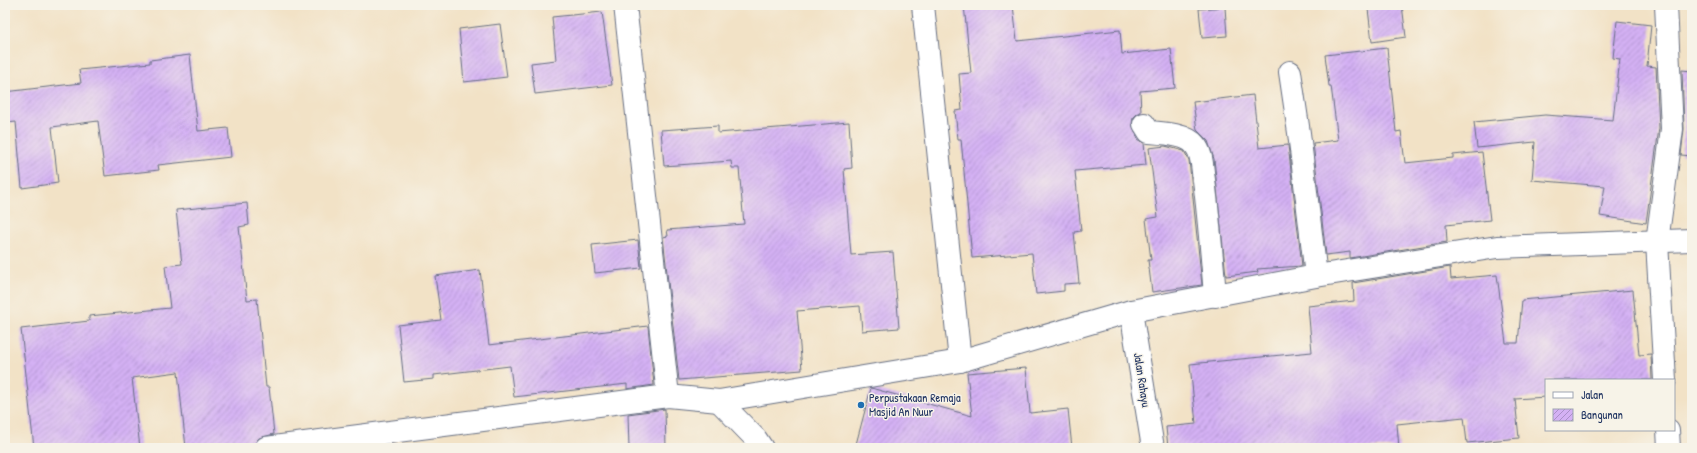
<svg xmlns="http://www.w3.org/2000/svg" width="1697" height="453" font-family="'Patrick Hand',sans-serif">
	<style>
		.building { fill: url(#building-hatch) }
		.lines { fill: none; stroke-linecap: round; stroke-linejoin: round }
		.minor-casing { stroke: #666e82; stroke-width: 24 }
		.minor { stroke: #fff; stroke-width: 22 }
		.poi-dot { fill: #1f6fb2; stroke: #f7f3e8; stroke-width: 1.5 }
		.labels { text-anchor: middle; stroke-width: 3; stroke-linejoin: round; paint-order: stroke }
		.street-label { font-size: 12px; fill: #1b2f5e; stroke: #f7f3e8 }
		.poi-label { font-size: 12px; fill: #1b2f5e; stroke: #f7f3e8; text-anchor: start }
	</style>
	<defs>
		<pattern id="building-hatch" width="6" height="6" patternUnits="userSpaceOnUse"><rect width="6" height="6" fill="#d4b1f4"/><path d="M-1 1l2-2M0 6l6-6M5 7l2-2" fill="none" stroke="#ab90c9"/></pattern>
	</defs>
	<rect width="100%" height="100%" fill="#f7f3e8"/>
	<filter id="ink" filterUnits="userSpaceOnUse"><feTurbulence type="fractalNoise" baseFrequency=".025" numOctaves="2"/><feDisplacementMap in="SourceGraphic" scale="8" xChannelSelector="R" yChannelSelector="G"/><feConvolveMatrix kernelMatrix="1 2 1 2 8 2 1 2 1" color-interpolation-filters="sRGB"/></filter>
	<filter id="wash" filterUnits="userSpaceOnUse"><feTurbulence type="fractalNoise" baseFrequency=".012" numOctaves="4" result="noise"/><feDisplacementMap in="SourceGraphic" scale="16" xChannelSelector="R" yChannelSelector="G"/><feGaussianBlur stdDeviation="0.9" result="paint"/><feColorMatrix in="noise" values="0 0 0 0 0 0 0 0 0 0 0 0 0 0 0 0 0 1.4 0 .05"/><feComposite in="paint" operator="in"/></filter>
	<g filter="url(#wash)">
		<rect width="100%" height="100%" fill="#f2e2c6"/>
		<g id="blocks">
			<g class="building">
				<path d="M964,5H1013L1017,41L1120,30L1122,54L1171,49L1175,88L1140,91L1141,112L1137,114L1133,118L1132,124L1138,139L1144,143L1146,165L1075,171L1081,231L1074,232L1079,283L1064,284V291L1036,294L1032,253L972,258L961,139H958L955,111L962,110L959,74L971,73Z"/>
				<path d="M1402,5L1406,37L1372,42L1368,9Z"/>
				<path d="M1225,7L1227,36L1202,38L1199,9Z"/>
				<path d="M602,12L612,85L535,94L531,63L556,60L552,17Z"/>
				<path d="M1617,21L1651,25L1647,66L1656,67L1659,128L1646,223L1600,216L1605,186L1532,180L1535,142L1477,148L1474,122L1545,115L1613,120L1620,59L1613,58Z"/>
				<path d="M500,24L507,77L464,82L459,29Z"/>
				<path d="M1387,48L1396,132L1401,131L1405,163L1453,158V155L1482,152L1490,220L1446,225L1447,242L1350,258V252L1326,255L1313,143L1338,140L1331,86H1329L1325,55Z"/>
				<path d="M190,55L198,131L228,128L231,157L158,165L159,170L105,176L98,121L52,127L58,183L22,188L16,122L6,123L5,92L81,83L79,70L150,63V60Z"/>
				<path d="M1682,70L1692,71V156L1681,155L1684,129Z"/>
				<path d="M1253,95L1259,148L1288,145L1302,266L1257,269L1258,272L1226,276L1214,159L1208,141L1197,130L1193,102Z"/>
				<path d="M849,122L852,168L844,169L851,255L893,252L899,328L862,331L860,306L797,311L802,370L679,380L663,237L668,236L667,230L744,224L739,168H732L731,161L664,166L661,130L718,126V133Z"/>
				<path d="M1165,146L1184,151L1189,160L1202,285L1152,292L1148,260H1151L1146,219L1158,217L1149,148Z"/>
				<path d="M247,203L249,225L239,227L247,300L257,299L266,387H269L274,434L259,438L255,443L254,448H186L178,372L132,378L140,448H34L21,329L89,321V316L170,308L165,266L182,264L176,210Z"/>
				<path d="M638,240L641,268L595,273L592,245Z"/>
				<path d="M1450,267L1451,279L1497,275L1506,343H1518L1522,300L1633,290L1639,355L1651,354L1652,380H1546V397L1515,399L1519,438L1467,443L1464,417L1397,424L1399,448H1168L1166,427L1196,424L1190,364L1312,352L1308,306L1354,301L1353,283Z"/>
				<path d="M480,270L489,345L648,326L654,385L627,389V384L514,397L510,366L434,375V379L404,382L398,325L441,320L435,276Z"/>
				<path d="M1026,368L1030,413L1068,409L1072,448H855L871,388L972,416L967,373Z"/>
				<path d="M665,409L666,448H629L628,414Z"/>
			</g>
		</g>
	</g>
	<g filter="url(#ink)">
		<use href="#blocks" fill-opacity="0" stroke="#666e82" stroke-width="1"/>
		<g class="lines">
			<defs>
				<g id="minor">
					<path d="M625,5L668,396"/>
					<path d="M923,5L960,361"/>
					<path d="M1290,72L1299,133L1316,276"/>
					<path d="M1144,124L1149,132C1161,133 1187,134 1195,145C1203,154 1202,169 1204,180C1209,218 1212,257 1215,296"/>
					<path d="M1131,311L1153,448"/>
					<path d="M1665,380L1657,242L1672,129L1666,5"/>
					<path d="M719,401L756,439L762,448"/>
					<path d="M1668,430L1669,448"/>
					<path d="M266,448L668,396L719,401L960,361L1131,311L1316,276L1497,247L1692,240"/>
				</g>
			</defs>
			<use href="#minor" class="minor-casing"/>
			<use href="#minor" class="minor"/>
		</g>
	</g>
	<circle class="poi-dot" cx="861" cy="405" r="4"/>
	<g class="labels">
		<g class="street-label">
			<text transform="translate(1142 380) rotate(81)" y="4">Jalan Rahayu</text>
		</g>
		<g class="poi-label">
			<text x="869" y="402">Perpustakaan Remaja<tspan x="869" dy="14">Masjid An Nuur</tspan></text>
		</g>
	</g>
	<rect width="1697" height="453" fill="none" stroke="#f7f3e8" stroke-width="20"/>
	<rect x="1545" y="379" width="130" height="52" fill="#f7f3e8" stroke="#9fa5b1"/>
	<rect x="1553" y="392" width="20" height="6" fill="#ffffff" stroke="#9fa5b1"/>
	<text x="1581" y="399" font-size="12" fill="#1b2f5e">Jalan</text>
	<rect x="1553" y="409" width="20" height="12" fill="url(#building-hatch)" stroke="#9fa5b1"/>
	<text x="1581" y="419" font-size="12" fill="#1b2f5e">Bangunan</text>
</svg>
